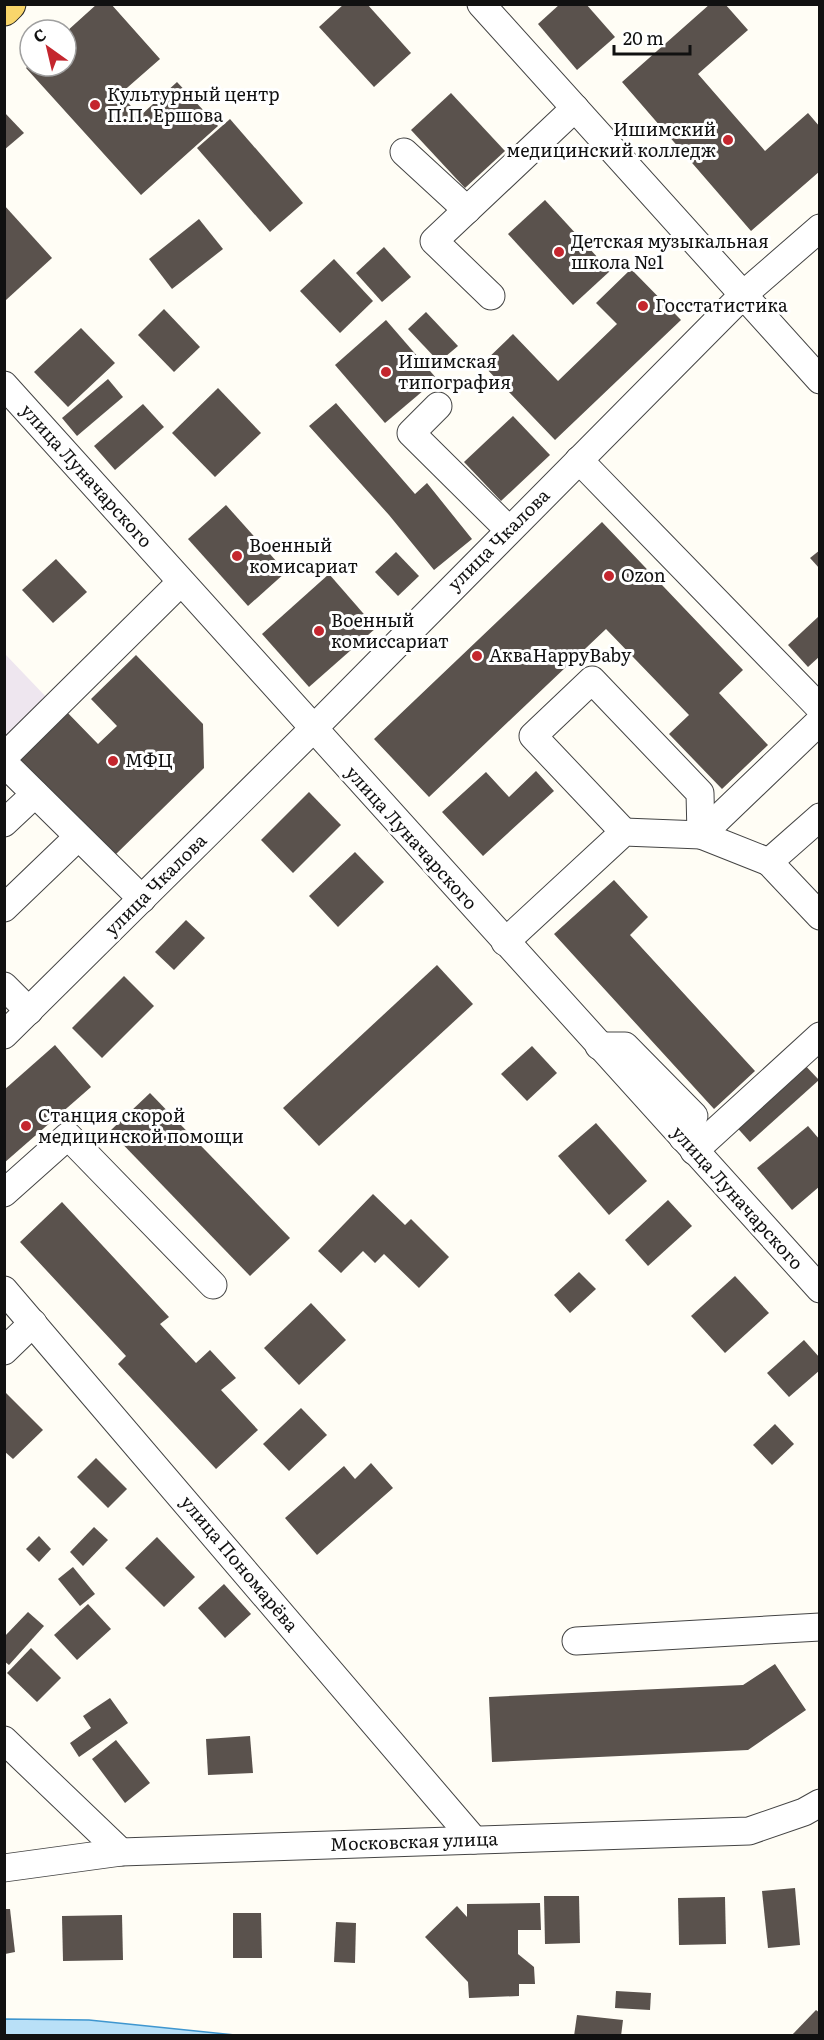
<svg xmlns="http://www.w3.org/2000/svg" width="824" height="2040" font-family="Literata,serif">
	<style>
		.industrial { fill: #eee6ef }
		.water { fill: #b9e0f7; stroke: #3f96cf; stroke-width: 1.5 }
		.building { fill: #5a524d }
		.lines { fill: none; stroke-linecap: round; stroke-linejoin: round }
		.minor-casing { stroke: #444; stroke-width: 29 }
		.major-casing { stroke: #222; stroke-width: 35 }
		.minor { stroke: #fff; stroke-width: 27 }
		.major { stroke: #f9d66b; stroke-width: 33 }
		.poi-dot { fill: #c4262e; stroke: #fff; stroke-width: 2 }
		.labels { text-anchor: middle; stroke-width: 6; stroke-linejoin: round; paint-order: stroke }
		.poi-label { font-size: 18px; fill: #111; stroke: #fff; text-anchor: start }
		.street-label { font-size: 18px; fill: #111; stroke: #fff }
	</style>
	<rect width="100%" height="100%" fill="#fffdf5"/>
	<path class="industrial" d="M5,654L48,699L5,739Z"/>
	<path class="water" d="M5,2019L89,2020L235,2035H5Z"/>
	<g class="building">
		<path d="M97,4H111L160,59L120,94L140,116L177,82L218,126L141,195L26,68L30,64V66H66V32Z"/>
		<path d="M344,4H367L411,53L374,87L319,27Z"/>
		<path d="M560,4H586L615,37L577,70L538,24Z"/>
		<path d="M710,4H725L748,30L698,74L765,151L808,113L820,127V171L751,231L622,82Z"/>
		<path d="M451,93L505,151L465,188L411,130Z"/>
		<path d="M4,112L24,133L4,150Z"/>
		<path d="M230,119L303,203L270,232L197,148Z"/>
		<path d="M545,200L610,271L573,305L508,234Z"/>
		<path d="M4,205L52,258L6,300L4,299Z"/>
		<path d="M199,219L223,249L172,289L149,259Z"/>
		<path d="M384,247L411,277L382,302L356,273Z"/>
		<path d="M334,259L373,301L340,333L300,291Z"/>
		<path d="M631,269L681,320L555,440L482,364L513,334L558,381L617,324L596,303Z"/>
		<path d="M164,309L200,347L174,372L138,335Z"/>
		<path d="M426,312L458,346L439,362L408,329Z"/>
		<path d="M386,320L437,379L385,423L335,365Z"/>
		<path d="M81,328L115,363L68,407L34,372Z"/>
		<path d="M108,379L123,397L77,436L62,418Z"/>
		<path d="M218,388L261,433L215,477L172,433Z"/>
		<path d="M336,403L415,494L427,483L472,539L434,570L389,515L309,426Z"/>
		<path d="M143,404L164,427L115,470L94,446Z"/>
		<path d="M513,416L550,455L501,501L464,462Z"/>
		<path d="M226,505L286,572L248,606L188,539Z"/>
		<path d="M602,522L743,670L719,693L768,745L722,789L669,734L689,715L606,629L429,797L374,739Z"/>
		<path d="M820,550V569L810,558Z"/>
		<path d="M396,552L419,576L398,596L375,572Z"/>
		<path d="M56,559L87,592L53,623L22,590Z"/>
		<path d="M329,574L376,628L309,687L262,634Z"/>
		<path d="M818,617L820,656L808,667L788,645Z"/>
		<path d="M136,655L203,724L204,768L114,856L16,755L63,708L98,744L117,726L91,699Z"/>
		<path d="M536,771L554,791L483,856L442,812L486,772L509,797Z"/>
		<path d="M309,792L341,825L293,873L261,840Z"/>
		<path d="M355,852L384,882L338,927L309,896Z"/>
		<path d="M614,880L648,917L630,935L755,1071L714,1109L554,934Z"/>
		<path d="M186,920L205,938L174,970L155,952Z"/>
		<path d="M437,965L473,1004L319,1146L283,1108Z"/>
		<path d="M124,976L154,1006L102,1058L72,1028Z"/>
		<path d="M55,1045L91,1087L4,1163V1090Z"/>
		<path d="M532,1046L557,1073L527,1101L501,1074Z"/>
		<path d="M800,1060L819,1080L750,1142L732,1122Z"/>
		<path d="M150,1093L290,1238L250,1276L110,1131Z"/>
		<path d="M596,1123L647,1181L609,1215L558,1156Z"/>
		<path d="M808,1126L820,1140V1186L792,1210L757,1168Z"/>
		<path d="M373,1194L405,1225L411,1219L449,1257L419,1288L384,1254L375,1263L363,1251L341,1273L318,1251Z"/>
		<path d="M668,1200L692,1226L648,1266L625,1240Z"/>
		<path d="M62,1202L169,1317L160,1324L196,1363L210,1350L236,1378L221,1390L258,1430L216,1469L118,1364L126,1356L20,1242Z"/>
		<path d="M579,1272L596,1289L570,1313L554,1295Z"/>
		<path d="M735,1276L769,1313L725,1353L691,1316Z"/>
		<path d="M311,1303L346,1340L299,1385L264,1348Z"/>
		<path d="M804,1340L820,1358V1370L789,1397L767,1373Z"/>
		<path d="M4,1391L43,1430L13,1459L4,1451Z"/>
		<path d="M301,1408L327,1435L289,1471L263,1444Z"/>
		<path d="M775,1424L794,1444L772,1465L753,1445Z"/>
		<path d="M96,1458L127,1489L108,1508L77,1477Z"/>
		<path d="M371,1463L393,1488L317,1555L285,1518L344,1466L355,1479Z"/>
		<path d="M94,1527L108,1540L83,1566L70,1552Z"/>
		<path d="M39,1536L51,1549L39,1562L26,1549Z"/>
		<path d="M157,1537L195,1577L164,1607L125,1568Z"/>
		<path d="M73,1567L95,1594L80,1606L58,1579Z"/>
		<path d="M224,1584L251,1614L225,1638L198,1608Z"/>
		<path d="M88,1604L111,1629L77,1660L54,1635Z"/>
		<path d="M28,1612L44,1626L9,1665L4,1661V1637Z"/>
		<path d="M31,1648L61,1678L37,1702L7,1673Z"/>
		<path d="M775,1664L806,1710L748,1750L492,1762L489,1697L743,1685Z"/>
		<path d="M110,1698L128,1723L79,1757L70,1743L91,1728L83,1716Z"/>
		<path d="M250,1736L253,1773L208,1775L206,1739Z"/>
		<path d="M116,1740L150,1783L125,1803L92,1759Z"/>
		<path d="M795,1888L800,1945L768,1948L762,1891Z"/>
		<path d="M544,1896H579L580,1943L545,1944Z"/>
		<path d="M725,1897L726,1944L679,1945L678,1898Z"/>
		<path d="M540,1903L541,1930H518V1954L534,1967L535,1984H519V1996L469,1998L468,1982L425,1937L457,1906L467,1917V1904Z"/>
		<path d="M5,1909H10L15,1952L5,1954Z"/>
		<path d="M233,1913H261L262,1958H233Z"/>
		<path d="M122,1915L123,1960L63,1961L62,1916Z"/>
		<path d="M336,1922L356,1923L355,1963L334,1962Z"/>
		<path d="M616,1991L651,1993L650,2010L615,2008Z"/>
		<path d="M816,2010L820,2013V2036H791Z"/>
		<path d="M577,2015L623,2020L621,2036H574Z"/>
	</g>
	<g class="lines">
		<defs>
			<g id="minor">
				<path d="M481,4L820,380"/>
				<path d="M404,152L467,210"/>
				<path d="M491,296L434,241L575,108"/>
				<path d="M4,385L820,1289"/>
				<path d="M438,406L411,433L509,530"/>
				<path d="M579,460L820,708"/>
				<path d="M4,757L181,582"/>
				<path d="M4,763L142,899"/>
				<path d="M820,817L769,862L820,916"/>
				<path d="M4,823L35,794"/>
				<path d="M624,832L533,736L592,680L700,793L701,835L769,862"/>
				<path d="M4,908L78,837"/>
				<path d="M505,942L624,832L701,835L820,721"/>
				<path d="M4,986L29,1011"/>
				<path d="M4,1035L313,729L744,294L820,228"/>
				<path d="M599,1046H625L694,1116L683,1138"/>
				<path d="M694,1151L820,1036"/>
				<path d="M4,1193L68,1136L213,1285"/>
				<path d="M4,1290L474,1840"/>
				<path d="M4,1351L33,1323"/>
				<path d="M576,1641L820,1627"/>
				<path d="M4,1740L121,1852"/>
				<path d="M4,1868L121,1852L749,1831L804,1812L820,1803"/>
			</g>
			<path id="major" d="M4,9L9,4"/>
		</defs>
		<use href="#minor" class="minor-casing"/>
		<use href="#major" class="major-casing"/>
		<use href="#minor" class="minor"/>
		<use href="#major" class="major"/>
	</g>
	<g class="poi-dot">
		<circle cx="95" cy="105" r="6"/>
		<circle cx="728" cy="140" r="6"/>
		<circle cx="559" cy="252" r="6"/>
		<circle cx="643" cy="306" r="6"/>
		<circle cx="386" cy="372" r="6"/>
		<circle cx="237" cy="556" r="6"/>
		<circle cx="609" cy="576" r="6"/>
		<circle cx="319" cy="631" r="6"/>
		<circle cx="477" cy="656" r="6"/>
		<circle cx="113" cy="761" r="6"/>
		<circle cx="26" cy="1126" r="6"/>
	</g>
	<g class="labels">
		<g class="poi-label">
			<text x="107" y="101">Культурный центр<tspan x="107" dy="21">П.П. Ершова</tspan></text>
			<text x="716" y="136" text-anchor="end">Ишимский<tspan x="716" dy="21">медицинский колледж</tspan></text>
			<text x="571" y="248">Детская музыкальная<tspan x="571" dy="21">школа №1</tspan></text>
			<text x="655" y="312">Госстатистика</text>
			<text x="398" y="368">Ишимская<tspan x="398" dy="21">типография</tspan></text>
			<text x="249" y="552">Военный<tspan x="249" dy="21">комисариат</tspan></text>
			<text x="621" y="582">Ozon</text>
			<text x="331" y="627">Военный<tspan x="331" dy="21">комиссариат</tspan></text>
			<text x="489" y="662">АкваHappyBaby</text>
			<text x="125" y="767">МФЦ</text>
			<text x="38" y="1122">Станция скорой<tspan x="38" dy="21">медицинской помощи</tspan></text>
		</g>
		<g class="street-label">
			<text transform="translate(86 476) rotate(48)" y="6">улица Луначарского</text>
			<text transform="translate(499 540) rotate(-45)" y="6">улица Чкалова</text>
			<text transform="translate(411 838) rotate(48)" y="6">улица Луначарского</text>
			<text transform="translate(156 885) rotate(-45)" y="6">улица Чкалова</text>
			<text transform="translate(737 1198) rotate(48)" y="6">улица Луначарского</text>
			<text transform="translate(239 1564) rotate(50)" y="6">улица Пономарёва</text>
			<text transform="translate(414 1842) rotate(-2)" y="6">Московская улица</text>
		</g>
	</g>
	<rect width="824" height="2040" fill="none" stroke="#111111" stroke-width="12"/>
	<g transform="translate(48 48) rotate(326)"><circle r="28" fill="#ffffff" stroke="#a0a0a0" stroke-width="1.5"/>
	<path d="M0-4.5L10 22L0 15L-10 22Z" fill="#c4262e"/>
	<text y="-9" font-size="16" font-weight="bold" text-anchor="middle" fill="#111111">С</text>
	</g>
	<path d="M614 45v9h76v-9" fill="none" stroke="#111111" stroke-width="3"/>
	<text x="623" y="45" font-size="18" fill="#111111" stroke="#ffffff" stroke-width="4.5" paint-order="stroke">20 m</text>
</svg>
